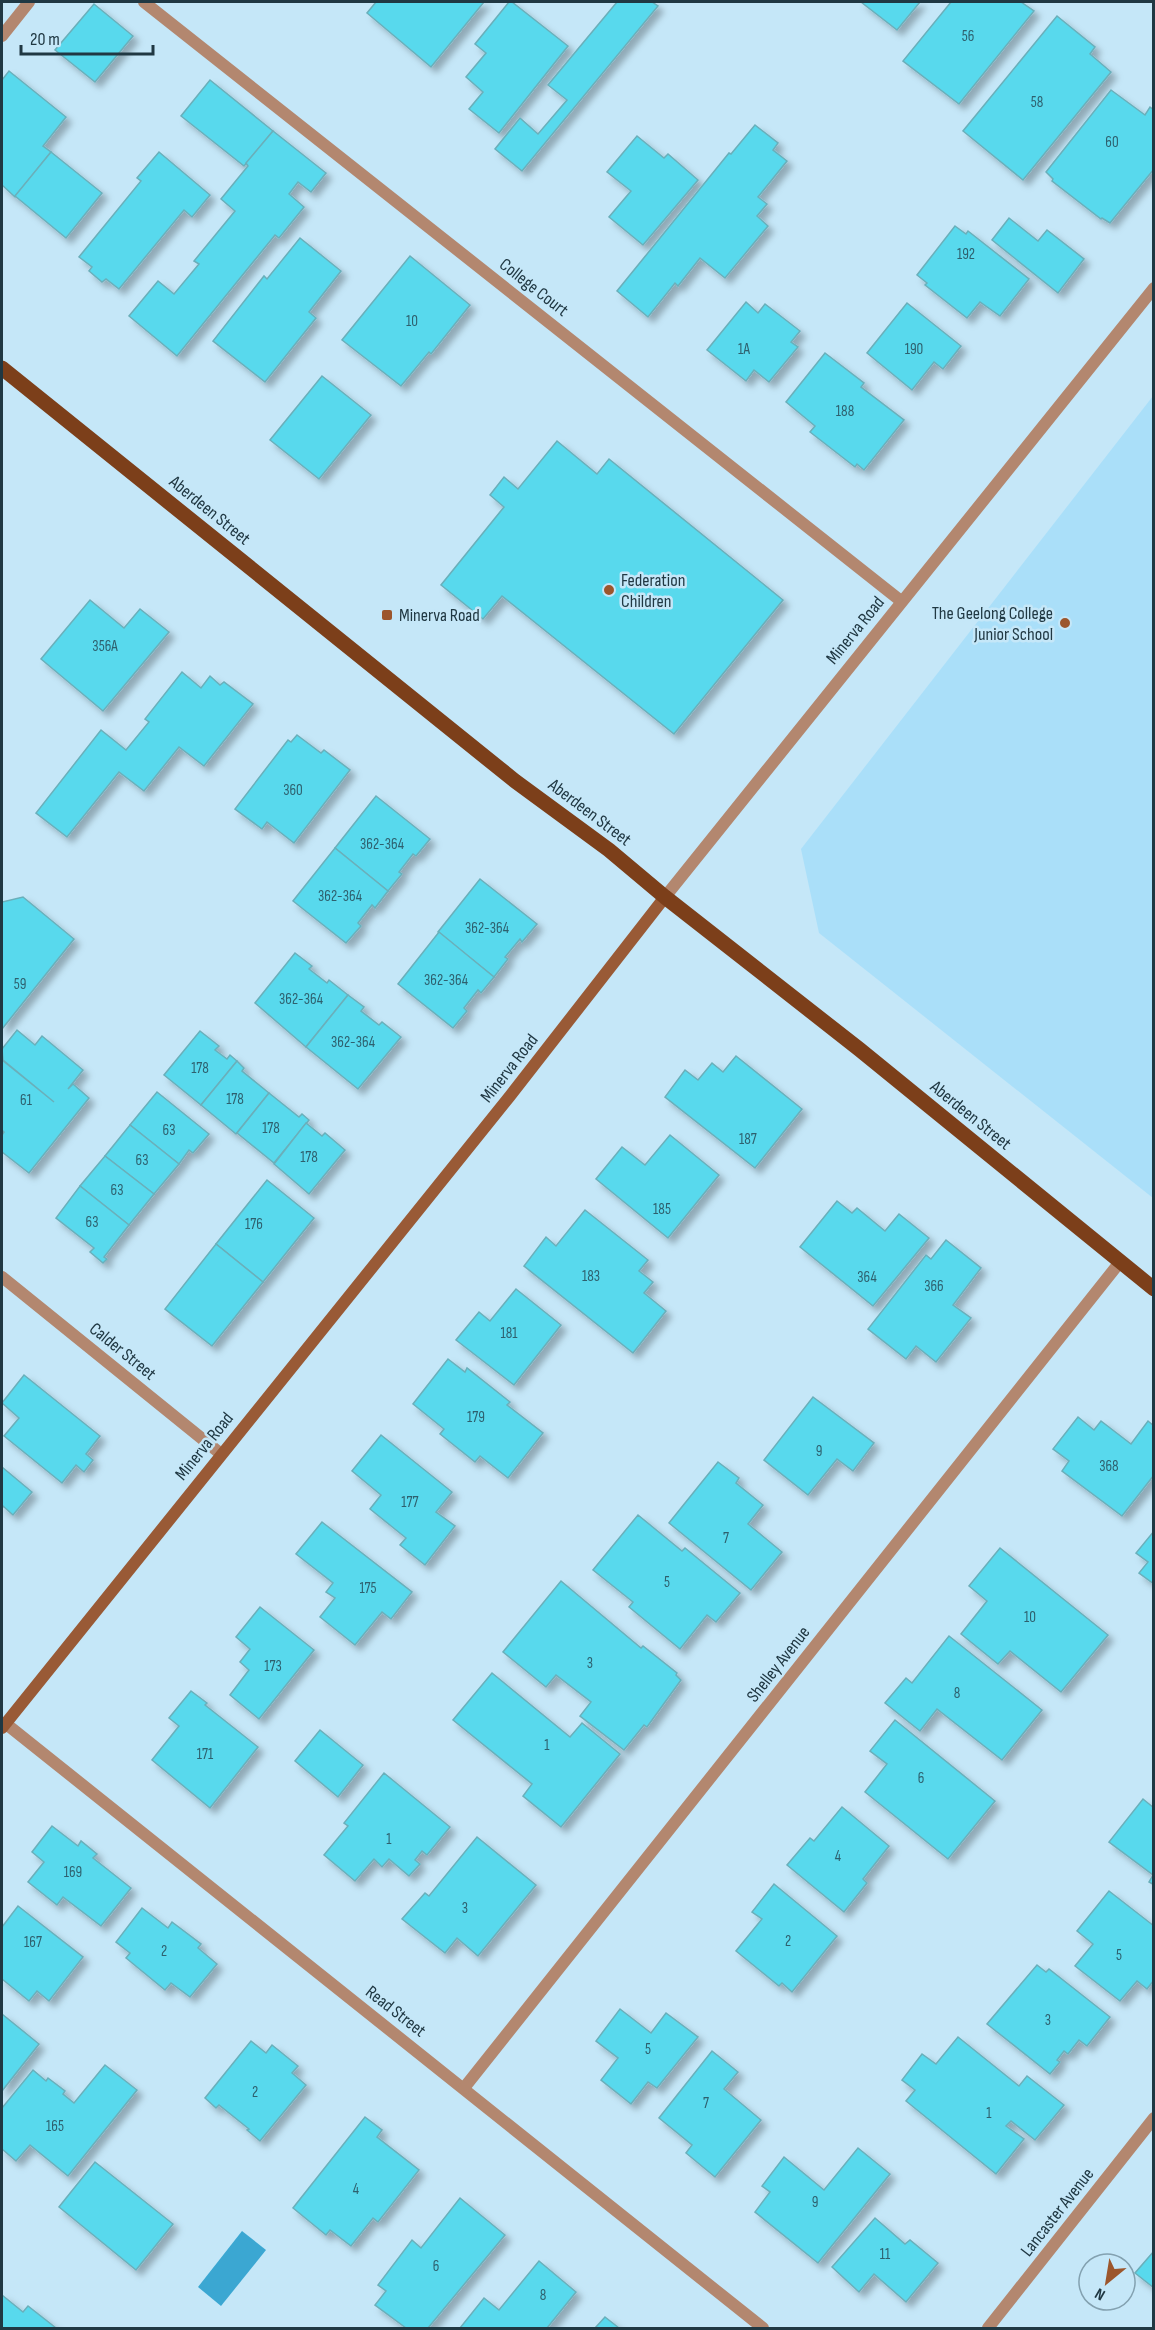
<svg xmlns="http://www.w3.org/2000/svg" width="1155" height="2330" font-family="'Sofia Sans Condensed',sans-serif">
	<style>
		.built { fill: #aadff9 }
		.water { fill: #3ba7d2 }
		.building { fill: #58d9ed; stroke: #6aafba; stroke-width: 1.5; filter: url(#shadow) }
		.lines { fill: none; stroke-linecap: round; stroke-linejoin: round }
		.street { stroke: #b3876f; stroke-width: 12 }
		.secondary { stroke: #995a36; stroke-width: 12 }
		.primary { stroke: #7c3f1a; stroke-width: 15 }
		.poi-dot { fill: #9c562c; stroke: #c5e7f8; stroke-width: 2 }
		.labels { text-anchor: middle; stroke-width: 5; stroke-linejoin: round; paint-order: stroke }
		.number-label { font-size: 15px; fill: #2e606e }
		.street-label { font-size: 18px; fill: #203843; stroke: #c5e7f8 }
		.poi-label { font-size: 18px; fill: #203843; stroke: #c5e7f8; text-anchor: start }
	</style>
	<defs>
		<filter id="shadow"><feDropShadow dx="5.5" dy="5.5" stdDeviation="3" flood-color="#0004"/></filter>
	</defs>
	<rect width="100%" height="100%" fill="#c5e7f8"/>
	<path class="built" d="M1153,396V1198L819,933L801,849Z"/>
	<path class="water" d="M242,2231L266,2250L221,2306L198,2287Z"/>
	<g class="building">
		<path d="M376,2H484L431,67L367,13Z"/>
		<path d="M509,2H512L568,46L499,133L469,109L483,92L466,77L486,53L475,44Z"/>
		<path d="M617,2H652L658,6L522,171L495,149L520,118L538,134L567,100L548,85Z"/>
		<path d="M861,2H920L897,30Z"/>
		<path d="M951,2H1021L1034,11L959,104L903,61Z"/>
		<path d="M94,4L133,36L95,82L55,50Z"/>
		<path d="M1057,16L1095,47L1090,54L1111,72L1023,180L963,131Z"/>
		<path d="M9,71L66,117L43,146L51,152L15,197L2,185V80Z"/>
		<path d="M210,80L273,131L244,166L181,116Z"/>
		<path d="M1111,90L1145,115L1150,107L1154,110V169L1110,223L1102,218L1101,219L1052,181L1053,179L1046,172Z"/>
		<path d="M755,125L778,143L773,150L787,161L758,197L767,204L757,216L768,226L725,278L700,258L678,286L675,283L648,317L617,291L729,153L731,154Z"/>
		<path d="M273,131L326,173L311,192L298,182L289,194L304,207L279,238L275,235L177,356L129,316L158,281L174,294L199,264L194,261L235,211L221,199L248,166L246,163Z"/>
		<path d="M637,136L664,158L668,154L698,180L643,245L609,217L631,191L607,172Z"/>
		<path d="M51,152L102,193L66,238L15,196Z"/>
		<path d="M159,152L210,195L192,217L184,210L119,289L106,279L102,282L89,271L92,267L79,257L141,181L137,178Z"/>
		<path d="M1009,218L1038,241L1047,230L1084,259L1058,293L992,240Z"/>
		<path d="M955,226L966,234L968,231L1029,279L1000,316L980,302L967,318L925,285L927,283L917,275Z"/>
		<path d="M300,238L341,271L309,312L316,318L265,382L213,341L264,276L267,279Z"/>
		<path d="M410,256L470,305L431,354L429,352L401,386L342,340Z"/>
		<path d="M746,302L758,313L765,304L800,331L791,342L798,347L769,382L754,370L746,381L707,350Z"/>
		<path d="M907,303L961,346L943,369L934,362L912,390L867,353Z"/>
		<path d="M825,353L864,383L861,387L904,420L864,470L857,464L855,467L810,432L815,426L786,402Z"/>
		<path d="M322,376L371,415L319,479L270,440Z"/>
		<path d="M557,441L597,474L609,459L783,600L674,734L502,596L483,619L441,585L504,507L490,495L504,477L518,489Z"/>
		<path d="M90,600L124,628L140,609L169,632L103,711L41,659Z"/>
		<path d="M182,672L201,688L210,676L220,685L224,682L253,704L204,766L179,747L144,791L119,772L67,837L36,813L101,730L126,750L149,722L145,719Z"/>
		<path d="M297,735L321,753L324,750L350,770L294,843L267,822L262,829L235,809L288,740L291,742Z"/>
		<path d="M376,796L430,839L416,856L413,854L399,872L402,874L388,891L335,848Z"/>
		<path d="M335,848L388,891L375,908L372,905L358,923L361,926L346,943L293,901Z"/>
		<path d="M480,879L537,924L522,942L520,939L505,957L508,959L494,977L438,932Z"/>
		<path d="M23,897L74,939L2,1029V902Z"/>
		<path d="M439,932L494,977L481,993L478,990L464,1008L467,1011L453,1028L398,984Z"/>
		<path d="M295,953L312,966L309,969L327,983L329,980L348,995L306,1047L255,1003Z"/>
		<path d="M348,995L364,1007L361,1011L379,1025L382,1022L401,1037L358,1089L306,1047Z"/>
		<path d="M17,1030L35,1045L42,1036L83,1070L68,1089L73,1084L89,1098L29,1173L2,1152V1135L4,1132L2,1130V1060L54,1102L3,1060L2,1049Z"/>
		<path d="M200,1031L219,1046L215,1050L227,1059L230,1055L237,1061L201,1105L164,1075Z"/>
		<path d="M736,1056L802,1109L755,1168L665,1097L685,1070L698,1080L712,1063L723,1072Z"/>
		<path d="M237,1061L244,1068L242,1071L269,1093L236,1134L201,1105Z"/>
		<path d="M157,1092L209,1134L193,1153L189,1150L179,1164L130,1125Z"/>
		<path d="M269,1093L299,1117L302,1114L309,1120L274,1163L237,1133Z"/>
		<path d="M306,1123L322,1136L325,1133L345,1150L309,1194L274,1164Z"/>
		<path d="M130,1125L179,1164L154,1194L105,1156Z"/>
		<path d="M670,1135L719,1175L668,1238L596,1179L622,1147L645,1165Z"/>
		<path d="M105,1156L154,1194L129,1225L80,1186Z"/>
		<path d="M267,1180L314,1218L263,1282L216,1244Z"/>
		<path d="M80,1186L129,1225L104,1257L107,1259L103,1263L90,1252L94,1248L56,1218Z"/>
		<path d="M837,1201L852,1213L857,1208L885,1231L899,1214L929,1238L873,1306L800,1247Z"/>
		<path d="M585,1210L648,1260L639,1271L653,1282L644,1293L666,1311L633,1353L524,1266L546,1237L556,1246Z"/>
		<path d="M946,1240L981,1268L953,1305L971,1318L936,1362L916,1346L906,1359L868,1329L926,1255L931,1259Z"/>
		<path d="M216,1244L263,1282L212,1346L165,1309Z"/>
		<path d="M516,1289L561,1325L514,1385L456,1340L479,1312L490,1321Z"/>
		<path d="M448,1359L465,1372L467,1368L510,1402L507,1405L543,1433L508,1478L480,1456L475,1462L440,1434L444,1429L413,1404Z"/>
		<path d="M24,1375L100,1436L86,1454L93,1460L84,1472L76,1465L62,1483L4,1436L19,1418L2,1403Z"/>
		<path d="M813,1397L874,1443L853,1471L837,1459L808,1495L764,1460Z"/>
		<path d="M1078,1417L1094,1430L1101,1421L1131,1444L1148,1421L1154,1426V1475L1122,1516L1062,1471L1069,1461L1053,1449Z"/>
		<path d="M381,1435L452,1492L436,1512L455,1526L425,1565L400,1545L406,1538L370,1509L381,1495L352,1471Z"/>
		<path d="M718,1462L739,1478L736,1483L763,1505L748,1524L782,1552L751,1590L669,1523Z"/>
		<path d="M2,1467L32,1492L13,1515L3,1506L2,1509Z"/>
		<path d="M638,1515L682,1551L685,1548L740,1593L716,1622L707,1615L680,1649L629,1607L633,1602L593,1570Z"/>
		<path d="M322,1522L412,1592L391,1619L382,1612L355,1645L320,1617L335,1598L326,1592L333,1583L296,1554Z"/>
		<path d="M1154,1531V1584L1139,1573L1148,1562L1136,1553Z"/>
		<path d="M1000,1548L1108,1635L1061,1692L1010,1651L998,1664L961,1634L987,1601L969,1586Z"/>
		<path d="M561,1581L641,1648L643,1646L677,1673L676,1675L681,1680L647,1727L644,1725L624,1750L580,1716L591,1702L556,1675L546,1687L503,1652Z"/>
		<path d="M260,1607L314,1650L259,1719L230,1695L249,1670L240,1662L250,1649L236,1637Z"/>
		<path d="M949,1636L1042,1710L1002,1760L937,1709L920,1731L885,1703L906,1678L912,1683Z"/>
		<path d="M492,1673L570,1737L582,1723L620,1754L561,1827L523,1796L532,1784L453,1720Z"/>
		<path d="M191,1691L207,1703L205,1705L258,1747L210,1808L152,1760L179,1726L169,1718Z"/>
		<path d="M895,1720L995,1801L948,1859L865,1792L887,1764L870,1751Z"/>
		<path d="M320,1730L363,1765L338,1797L295,1761Z"/>
		<path d="M384,1773L450,1827L427,1855L422,1851L415,1860L420,1864L409,1876L389,1859L382,1867L374,1859L355,1881L324,1855L348,1826L344,1823Z"/>
		<path d="M1143,1799L1154,1808V1885L1149,1882L1153,1875L1109,1842Z"/>
		<path d="M842,1807L889,1846L863,1879L867,1883L844,1912L787,1865L810,1838L814,1841Z"/>
		<path d="M52,1826L78,1846L81,1841L97,1854L93,1858L131,1888L101,1926L63,1897L57,1905L28,1882L44,1862L32,1852Z"/>
		<path d="M477,1837L536,1885L478,1956L457,1938L445,1953L402,1919L425,1893L429,1896Z"/>
		<path d="M774,1884L837,1936L792,1992L782,1983L779,1986L736,1951L762,1919L752,1912Z"/>
		<path d="M1109,1891L1154,1926V1980L1147,1989L1137,1981L1120,2001L1075,1966L1093,1944L1077,1931Z"/>
		<path d="M18,1906L83,1957L49,2001L37,1991L29,2001L2,1979V1927Z"/>
		<path d="M142,1908L168,1928L172,1922L201,1944L198,1948L217,1964L190,1997L171,1983L165,1990L126,1958L130,1953L116,1942Z"/>
		<path d="M1037,1965L1046,1972L1049,1969L1110,2017L1087,2046L1079,2040L1068,2054L1064,2051L1057,2060L1060,2062L1050,2074L987,2024Z"/>
		<path d="M620,2009L651,2033L666,2013L698,2037L657,2088L648,2082L631,2104L601,2080L618,2058L596,2041Z"/>
		<path d="M2,2014L39,2044L2,2091Z"/>
		<path d="M958,2037L1019,2086L1027,2076L1064,2105L1035,2140L1011,2121L1006,2126L1024,2139L996,2174L906,2101L915,2090L902,2080L922,2054L936,2064Z"/>
		<path d="M251,2041L266,2053L272,2045L298,2066L292,2073L306,2085L260,2141L247,2130L249,2129L219,2105L216,2108L205,2098Z"/>
		<path d="M712,2051L738,2072L724,2089L761,2120L715,2177L686,2153L692,2145L659,2118Z"/>
		<path d="M105,2065L137,2090L68,2176L30,2145L16,2161L2,2149V2108L33,2070L46,2081L48,2078L65,2091L63,2094L74,2103Z"/>
		<path d="M365,2117L382,2130L377,2137L419,2170L378,2222L373,2218L351,2246L330,2230L326,2235L293,2208Z"/>
		<path d="M858,2148L890,2174L818,2263L755,2212L770,2192L762,2186L784,2157L824,2190Z"/>
		<path d="M95,2162L173,2224L136,2270L59,2207Z"/>
		<path d="M460,2198L505,2235L428,2328H406L375,2305L386,2291L378,2285L412,2240L421,2248Z"/>
		<path d="M875,2218L905,2244L910,2240L938,2263L906,2302L874,2274L859,2292L832,2267Z"/>
		<path d="M1154,2251V2288L1135,2273Z"/>
		<path d="M539,2261L576,2292L547,2328H460L484,2298L499,2310Z"/>
		<path d="M2,2295L23,2312L28,2306L56,2328H2Z"/>
		<path d="M605,2317L619,2328H595Z"/>
	</g>
	<g class="lines">
		<g class="street">
			<path d="M144,2L901,601"/>
			<path d="M2,36L29,2"/>
			<path d="M665,897L1154,288"/>
			<path d="M2,1277L221,1454"/>
			<path d="M5,1723L763,2328"/>
			<path d="M464,2088L1120,1262"/>
			<path d="M988,2328L1154,2118"/>
		</g>
		<path class="secondary" d="M2,1728L510,1096L665,897"/>
		<path class="primary" d="M2,368L515,781L609,850L665,897L859,1049L1154,1289"/>
	</g>
	<g class="poi-dot">
		<circle cx="609" cy="590" r="6"/>
		<rect x="381" y="609" width="12" height="12" rx="3"/>
		<circle cx="1065" cy="623" r="6"/>
	</g>
	<g class="labels">
		<g class="number-label">
			<text x="968" y="41">56</text>
			<text x="1037" y="107">58</text>
			<text x="1112" y="147">60</text>
			<text x="966" y="259">192</text>
			<text x="412" y="326">10</text>
			<text x="744" y="354">1A</text>
			<text x="914" y="354">190</text>
			<text x="845" y="416">188</text>
			<text x="105" y="651">356A</text>
			<text x="293" y="795">360</text>
			<text x="382" y="849">362-364</text>
			<text x="340" y="901">362-364</text>
			<text x="487" y="933">362-364</text>
			<text x="446" y="985">362-364</text>
			<text x="20" y="989">59</text>
			<text x="301" y="1004">362-364</text>
			<text x="353" y="1047">362-364</text>
			<text x="200" y="1073">178</text>
			<text x="235" y="1104">178</text>
			<text x="26" y="1105">61</text>
			<text x="271" y="1133">178</text>
			<text x="169" y="1135">63</text>
			<text x="748" y="1144">187</text>
			<text x="309" y="1162">178</text>
			<text x="142" y="1165">63</text>
			<text x="117" y="1195">63</text>
			<text x="662" y="1214">185</text>
			<text x="92" y="1227">63</text>
			<text x="254" y="1229">176</text>
			<text x="591" y="1281">183</text>
			<text x="867" y="1282">364</text>
			<text x="934" y="1291">366</text>
			<text x="509" y="1338">181</text>
			<text x="476" y="1422">179</text>
			<text x="819" y="1456">9</text>
			<text x="1109" y="1471">368</text>
			<text x="410" y="1507">177</text>
			<text x="726" y="1543">7</text>
			<text x="667" y="1587">5</text>
			<text x="368" y="1593">175</text>
			<text x="1030" y="1622">10</text>
			<text x="590" y="1668">3</text>
			<text x="273" y="1671">173</text>
			<text x="957" y="1698">8</text>
			<text x="547" y="1750">1</text>
			<text x="205" y="1759">171</text>
			<text x="921" y="1783">6</text>
			<text x="389" y="1844">1</text>
			<text x="838" y="1861">4</text>
			<text x="73" y="1877">169</text>
			<text x="465" y="1913">3</text>
			<text x="788" y="1946">2</text>
			<text x="33" y="1947">167</text>
			<text x="164" y="1956">2</text>
			<text x="1119" y="1960">5</text>
			<text x="1048" y="2025">3</text>
			<text x="648" y="2054">5</text>
			<text x="255" y="2097">2</text>
			<text x="706" y="2108">7</text>
			<text x="989" y="2118">1</text>
			<text x="55" y="2131">165</text>
			<text x="356" y="2194">4</text>
			<text x="815" y="2207">9</text>
			<text x="885" y="2259">11</text>
			<text x="436" y="2271">6</text>
			<text x="543" y="2300">8</text>
		</g>
		<g class="street-label">
			<text transform="translate(534 287) rotate(38)" y="6">College Court</text>
			<text transform="translate(210 510) rotate(39)" y="6">Aberdeen Street</text>
			<text transform="translate(855 630) rotate(-51)" y="6">Minerva Road</text>
			<text transform="translate(590 812) rotate(37)" y="6">Aberdeen Street</text>
			<text transform="translate(509 1068) rotate(-52)" y="6">Minerva Road</text>
			<text transform="translate(971 1115) rotate(39)" y="6">Aberdeen Street</text>
			<text transform="translate(123 1351) rotate(39)" y="6">Calder Street</text>
			<text transform="translate(204 1446) rotate(-51)" y="6">Minerva Road</text>
			<text transform="translate(778 1664) rotate(-52)" y="6">Shelley Avenue</text>
			<text transform="translate(396 2011) rotate(38)" y="6">Read Street</text>
			<text transform="translate(1057 2212) rotate(-52)" y="6">Lancaster Avenue</text>
		</g>
		<g class="poi-label">
			<text x="621" y="586">Federation<tspan x="621" dy="21">Children</tspan></text>
			<text x="1053" y="619" text-anchor="end">The Geelong College<tspan x="1053" dy="21">Junior School</tspan></text>
			<text x="399" y="621">Minerva Road</text>
		</g>
	</g>
	<rect width="1155" height="2330" fill="none" stroke="#203843" stroke-width="6"/>
	<g transform="translate(1107 2282) rotate(210)"><circle r="28" fill="#c5e7f8" stroke="#83a1b0" stroke-width="1.5"/>
	<path d="M0-4.5L10 22L0 15L-10 22Z" fill="#9c562c"/>
	<text y="-9" font-size="16" font-weight="bold" text-anchor="middle" fill="#203843">N</text>
	</g>
	<path d="M21 45v9h132v-9" fill="none" stroke="#203843" stroke-width="3"/>
	<text x="30" y="45" font-size="18" fill="#203843" stroke="#c5e7f8" stroke-width="4.5" paint-order="stroke">20 m</text>
</svg>
